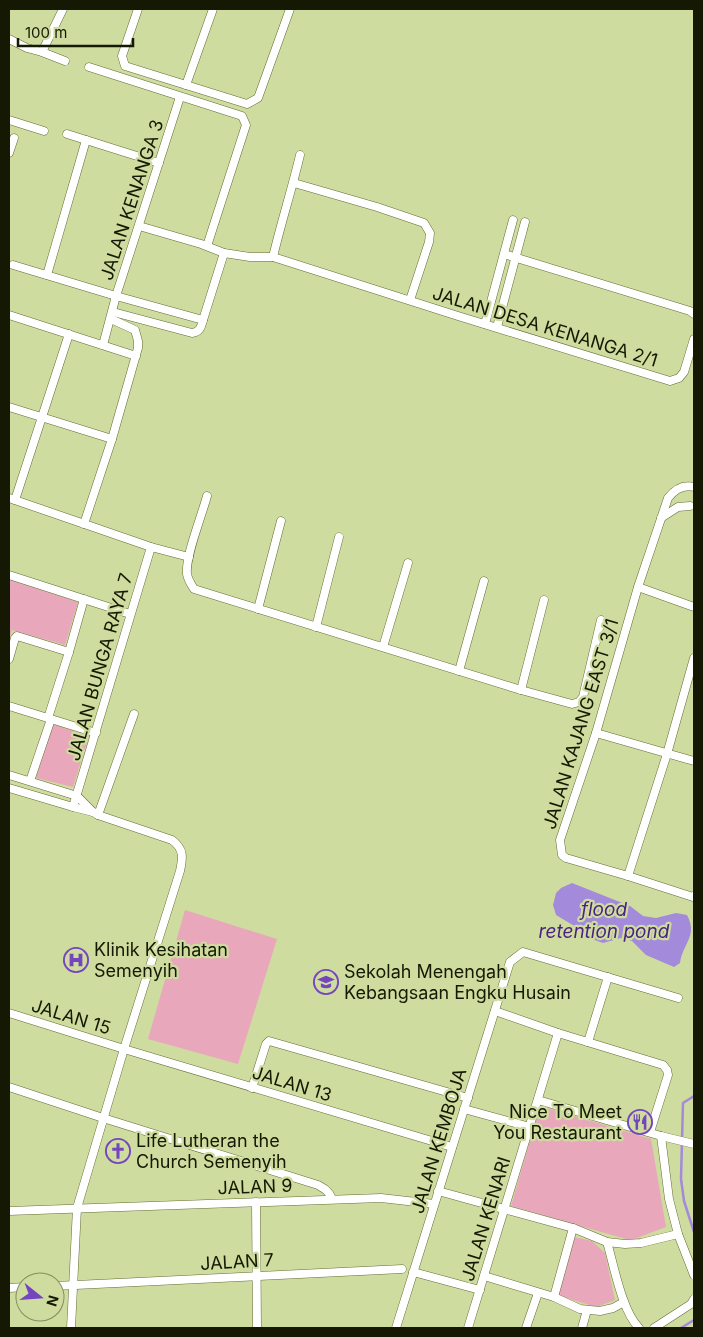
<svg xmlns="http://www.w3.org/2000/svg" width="703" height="1337" font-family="Inter,sans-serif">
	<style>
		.green { fill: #e9a7bc }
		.water { fill: #a38ada }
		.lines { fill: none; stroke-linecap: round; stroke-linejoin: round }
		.stream { stroke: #a38ada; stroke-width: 2.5 }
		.minor-casing { stroke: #636d34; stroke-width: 9 }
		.minor { stroke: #fff; stroke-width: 8 }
		.labels { text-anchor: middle; stroke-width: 4.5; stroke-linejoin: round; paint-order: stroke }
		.street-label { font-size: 18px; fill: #151903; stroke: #cfdc9f }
		.poi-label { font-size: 18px; fill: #151903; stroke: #cfdc9f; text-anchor: start }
		.water-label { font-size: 19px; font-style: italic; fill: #4a2380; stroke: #cfdc9f }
	</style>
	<rect width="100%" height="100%" fill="#cfdc9f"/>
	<g class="green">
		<path d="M9,579L78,602L65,645L12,630L9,640Z"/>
		<path d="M53,724L89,736L73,787L36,778Z"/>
		<path d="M185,910L277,939L238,1064L148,1039Z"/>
		<path d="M540,1106L651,1139L666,1227L634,1239H626L511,1206Z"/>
		<path d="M574,1237L592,1241L605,1253L615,1300L596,1307L557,1295Z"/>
	</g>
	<path class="water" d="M572,883L630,906L643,916L656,918L676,913L687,915C698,936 683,943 680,963L674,967L646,955L632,941L621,938L603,943L592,939L586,933L556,915L553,905L556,893L561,888Z"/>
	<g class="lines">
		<g class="stream">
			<path d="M694,1096L683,1103L681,1179L684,1201L694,1232"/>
			<path d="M681,1328L694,1320"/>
		</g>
		<defs>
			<g id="minor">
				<path d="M138,9L122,56L125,66L247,104L258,98L290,9"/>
				<path d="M9,39L27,48L42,52L65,61"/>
				<path d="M42,52L63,9"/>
				<path d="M89,67L242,116L246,125L207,246"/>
				<path d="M186,85L213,9"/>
				<path d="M9,120L44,131"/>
				<path d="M67,134L159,163"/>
				<path d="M9,153L14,138"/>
				<path d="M294,183L377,207L424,223L430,233L429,242L410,300"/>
				<path d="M139,226L201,244L224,253L250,257H273L458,316L670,381L679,378L684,372L694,339"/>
				<path d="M504,254L690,311L694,314"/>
				<path d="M273,257C281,223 292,189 300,155"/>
				<path d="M13,265L116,296L203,320"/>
				<path d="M47,275L86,140"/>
				<path d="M113,312L192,333C200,332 201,327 203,320L224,253"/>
				<path d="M9,315L136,356"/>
				<path d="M485,324L513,220"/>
				<path d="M497,327L525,222"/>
				<path d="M103,345L116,296L180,97"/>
				<path d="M9,407L112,439"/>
				<path d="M694,487C683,484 675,489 668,498L638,587L596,733L560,840L562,855L566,858L628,876L693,897L694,896"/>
				<path d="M207,496C202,515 185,557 187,574C188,580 191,584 194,589L521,690L572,704L579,702L583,697L601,620"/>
				<path d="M9,498L151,547L189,557"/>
				<path d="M15,500L69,334"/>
				<path d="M661,518L678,507L690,506"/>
				<path d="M84,524L112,439L138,348V341L135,330L111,319"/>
				<path d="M9,575L130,614"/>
				<path d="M638,587L694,607"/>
				<path d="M258,609L281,521"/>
				<path d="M316,627L339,537"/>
				<path d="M383,647L408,563"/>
				<path d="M9,659L15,638L17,636L69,652"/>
				<path d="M459,671L484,581"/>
				<path d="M521,690L544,600"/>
				<path d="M9,706L96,733"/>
				<path d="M48,718L69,652L84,599"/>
				<path d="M596,733L694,761"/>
				<path d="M9,775L77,796L93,812L98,815L172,840C184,849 183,857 180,871L124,1049L77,1208L71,1328"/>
				<path d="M30,781L51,719"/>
				<path d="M9,788L73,807L93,812"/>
				<path d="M73,807L151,547"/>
				<path d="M98,815L134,714"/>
				<path d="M628,876L667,754L694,658"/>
				<path d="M495,1011L558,1033L663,1065L667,1070L668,1075L650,1132"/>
				<path d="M9,1013L124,1049L452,1147"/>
				<path d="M588,1042L608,977"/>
				<path d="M9,1087L103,1118L318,1185C325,1189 329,1191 332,1199"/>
				<path d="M252,1088L266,1044L269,1041L468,1098"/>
				<path d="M538,1100L661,1136L694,1144"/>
				<path d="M464,1109L530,1127"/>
				<path d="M661,1136L669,1199L678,1234L694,1275"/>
				<path d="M438,1191L573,1228L607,1242L625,1244L641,1243L678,1234"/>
				<path d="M256,1202L257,1328"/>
				<path d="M9,1211L381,1198L434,1204"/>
				<path d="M607,1242C614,1266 622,1311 639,1328"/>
				<path d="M413,1272L480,1290"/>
				<path d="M484,1276L554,1297L580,1309L600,1311L613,1308L624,1302"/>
				<path d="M55,1286L402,1269"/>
				<path d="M9,1288L25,1287"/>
				<path d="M554,1297L573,1228"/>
				<path d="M396,1328L510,962L523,952L678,998"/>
				<path d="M468,1328L558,1033"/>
				<path d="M526,1328L538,1293"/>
				<path d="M582,1328L587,1310"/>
				<path d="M654,1328L691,1304L694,1299"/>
			</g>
		</defs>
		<use href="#minor" class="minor-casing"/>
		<use href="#minor" class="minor"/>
	</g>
	<defs>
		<symbol id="hospital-ring" viewBox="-11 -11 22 22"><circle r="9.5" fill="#cfdc9f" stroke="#7545bd" stroke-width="1.5"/><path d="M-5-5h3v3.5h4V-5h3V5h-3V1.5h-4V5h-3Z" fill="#7545bd"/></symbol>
		<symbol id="school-ring" viewBox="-11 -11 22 22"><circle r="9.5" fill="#cfdc9f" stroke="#7545bd" stroke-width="1.5"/><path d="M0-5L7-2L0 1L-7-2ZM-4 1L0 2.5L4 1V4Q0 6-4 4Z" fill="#7545bd"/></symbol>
		<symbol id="restaurant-ring" viewBox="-11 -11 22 22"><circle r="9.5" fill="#cfdc9f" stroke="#7545bd" stroke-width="1.5"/><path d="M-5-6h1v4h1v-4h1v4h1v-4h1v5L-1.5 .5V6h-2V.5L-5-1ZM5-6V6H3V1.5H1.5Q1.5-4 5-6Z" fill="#7545bd"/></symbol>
		<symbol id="church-ring" viewBox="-11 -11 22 22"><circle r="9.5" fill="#cfdc9f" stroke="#7545bd" stroke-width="1.5"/><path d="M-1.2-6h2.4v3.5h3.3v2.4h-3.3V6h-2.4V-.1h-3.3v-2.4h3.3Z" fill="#7545bd"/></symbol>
	</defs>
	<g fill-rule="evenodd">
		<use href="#hospital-ring" x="62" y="946" width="28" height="28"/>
		<use href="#school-ring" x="312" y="968" width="28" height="28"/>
		<use href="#restaurant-ring" x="626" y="1108" width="28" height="28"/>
		<use href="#church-ring" x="104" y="1137" width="28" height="28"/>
	</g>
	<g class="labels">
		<g class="street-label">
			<text transform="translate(132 200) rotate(-72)" y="6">JALAN KENANGA 3</text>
			<text transform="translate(545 327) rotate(17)" y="6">JALAN DESA KENANGA 2/1</text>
			<text transform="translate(100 667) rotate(-74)" y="6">JALAN BUNGA RAYA 7</text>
			<text transform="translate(581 724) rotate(-73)" y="6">JALAN KAJANG EAST 3/1</text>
			<text transform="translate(71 1017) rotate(17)" y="6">JALAN 15</text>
			<text transform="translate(292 1084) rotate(17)" y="6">JALAN 13</text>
			<text transform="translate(439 1141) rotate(-73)" y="6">JALAN KEMBOJA</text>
			<text transform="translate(255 1187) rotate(-2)" y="6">JALAN 9</text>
			<text transform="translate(486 1219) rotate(-73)" y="6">JALAN KENARI</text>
			<text transform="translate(237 1262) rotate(-3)" y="6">JALAN 7</text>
		</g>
		<g class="poi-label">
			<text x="94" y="956">Klinik Kesihatan<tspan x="94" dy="21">Semenyih</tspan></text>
			<text x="344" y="978">Sekolah Menengah<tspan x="344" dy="21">Kebangsaan Engku Husain</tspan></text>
			<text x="622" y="1118" text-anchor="end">Nice To Meet<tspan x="622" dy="21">You Restaurant</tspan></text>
			<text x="136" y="1147">Life Lutheran the<tspan x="136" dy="21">Church Semenyih</tspan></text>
		</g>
		<g class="water-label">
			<text x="604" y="916">flood<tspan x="604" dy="22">retention pond</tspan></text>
		</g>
	</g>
	<rect width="703" height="1337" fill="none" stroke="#151903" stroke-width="20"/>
	<g transform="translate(40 1297) rotate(107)"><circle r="24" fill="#cfdc9f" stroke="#858e61"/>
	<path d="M0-4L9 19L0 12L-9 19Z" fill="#7545bd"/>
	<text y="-8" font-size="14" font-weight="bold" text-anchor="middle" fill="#151903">N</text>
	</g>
	<path d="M18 38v8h115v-8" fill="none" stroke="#151903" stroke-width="2.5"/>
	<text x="25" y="38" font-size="15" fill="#151903" stroke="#cfdc9f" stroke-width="4" paint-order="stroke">100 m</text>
</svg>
